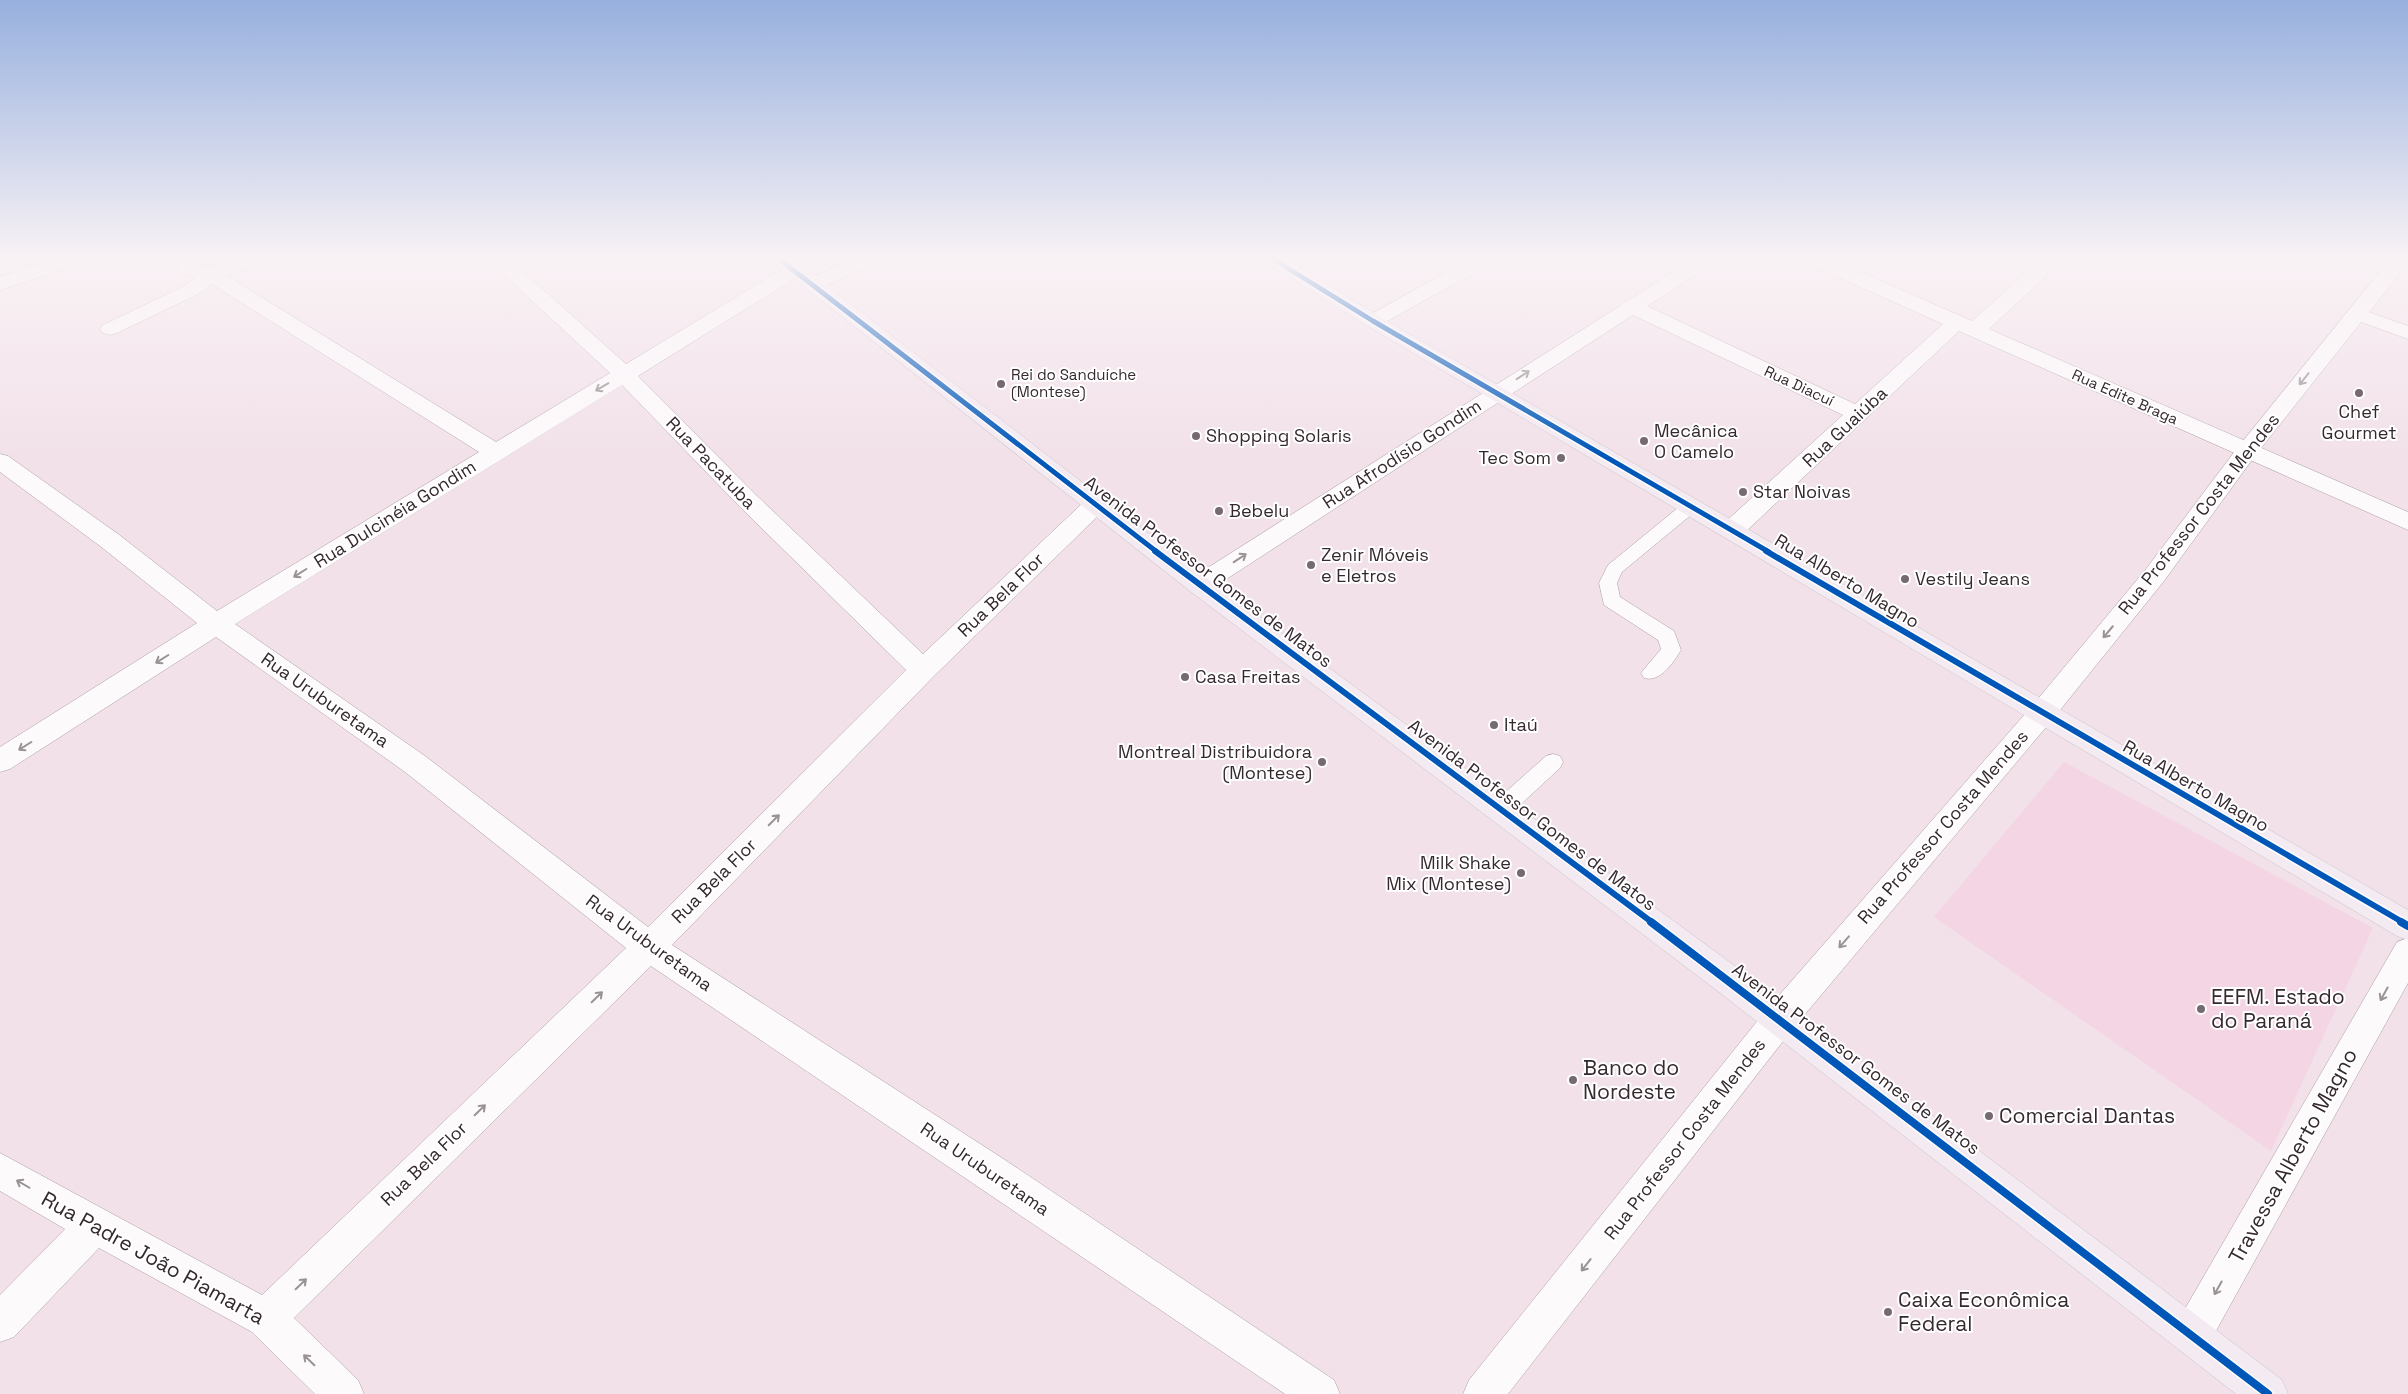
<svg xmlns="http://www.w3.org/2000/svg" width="2408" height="1394" font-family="'Space Grotesk',sans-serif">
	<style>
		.built { fill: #f4d5e4 }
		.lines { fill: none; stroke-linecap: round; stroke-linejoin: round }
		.service-casing { stroke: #aa9da3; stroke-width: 1 }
		.minor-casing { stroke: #aa9da3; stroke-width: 1 }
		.tertiary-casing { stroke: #aa9da3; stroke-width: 1 }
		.primary-casing { stroke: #cac2c5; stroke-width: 1 }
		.service { fill: #fdfafc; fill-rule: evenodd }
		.minor { fill: #fdfafc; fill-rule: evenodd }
		.tertiary { fill: #fdfafc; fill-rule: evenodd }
		.primary { fill: #f3eaf2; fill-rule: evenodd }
		.cycleway-far2-casing { stroke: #fff; stroke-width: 8 }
		.cycleway-far1-casing { stroke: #fff; stroke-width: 9 }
		.cycleway-casing { stroke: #fff; stroke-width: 11 }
		.cycleway-far2 { stroke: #0057b8; stroke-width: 5 }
		.cycleway-far1 { stroke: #0057b8; stroke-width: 6 }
		.cycleway { stroke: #0057b8; stroke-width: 8 }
		.oneway { stroke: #999296 }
		.poi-dot { fill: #776970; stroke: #fff; stroke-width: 2 }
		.labels { text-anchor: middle; stroke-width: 4; stroke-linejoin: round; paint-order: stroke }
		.far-poi-label { font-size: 15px; fill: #35292f; stroke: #fff; text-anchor: start }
		.far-street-label { font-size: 15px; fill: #35292f; stroke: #fff }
		.poi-label { font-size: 18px; fill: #35292f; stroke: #fff; text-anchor: start }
		.street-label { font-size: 18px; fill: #35292f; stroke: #fff }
		.near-poi-label { font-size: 21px; fill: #35292f; stroke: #fff; text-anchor: start }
		.near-street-label { font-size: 21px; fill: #35292f; stroke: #fff }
	</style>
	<rect width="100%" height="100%" fill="#f2e1e9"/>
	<path class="built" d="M2064,762L2373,928L2271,1151L1934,917Z"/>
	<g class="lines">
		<defs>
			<g id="service">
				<path d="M1691,500L1697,502L1700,506L1697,510L1622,572L1617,583L1620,597L1674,631L1681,650C1673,663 1660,683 1644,678L1641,673L1661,649L1658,640L1604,605L1599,583L1608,565L1685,502Z"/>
				<path d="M1553,754L1560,756L1563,762L1560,768L1508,816L1500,819L1492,816L1489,810L1492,804L1546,756Z"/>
			</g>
			<g id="minor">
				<path d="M55,259H85L82,263L0,290V277Z"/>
				<path d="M168,259H189L200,267L210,269L232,259H259L256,263L227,276L496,442L610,373L487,259H509L626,364L786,267L793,265L800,267L803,271L800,275L638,376L756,495L923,654L1087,499L1095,497L1103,499L1107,505L1103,511L933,677L672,945L1002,1158L1334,1380L1340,1394H1285L651,966L294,1318L358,1380L364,1394H315L252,1332L99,1248L14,1337L0,1342V1295L65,1229L0,1191V1153L262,1295L626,948L405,772L216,637L10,769L0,772V747L197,623L100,546L0,472V454L8,456L118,534L217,611L479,452L212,284L198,294L117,333L110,335L103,333L100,329L103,325L184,286L195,278L178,270ZM622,385L740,507L906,670L648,927L425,756L235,624Z"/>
				<path d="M854,259H881L878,263L820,288L813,290L806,288L803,284L806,280Z"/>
				<path d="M1470,259H1495L1492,263L1380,325L1373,327L1366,325L1363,321L1366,317Z"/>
				<path d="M1693,259H1717L1714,263L1647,306L1855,404L1943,324L1807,263L1804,259H1831L1972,321L2042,259H2064L1989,329L2408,512V530L1959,331L1741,536L1732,538L1723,536L1720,530L1723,524L1843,415L1633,315L1208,591L1199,594L1190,591L1186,585L1190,579L1620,306L1623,302L1629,300Z"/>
				<path d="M2357,308L2408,326V339L2350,318L2347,314L2350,310Z"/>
				<path d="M2408,938V983L2206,1349L2192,1355L2178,1349L2172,1335L2178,1321L2397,942Z"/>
				<path d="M1779,1005L1791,1009L1796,1020L1791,1031L1508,1394H1463L1469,1380L1767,1009Z"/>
			</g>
			<path id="tertiary" d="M2390,259H2408V263L2254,457L2164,581L2052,720L1791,1031L1779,1035L1767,1031L1762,1020L1767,1009L2032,706L2146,569L2238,447Z"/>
			<g id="primary">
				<path d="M769,259H792L1208,579L1739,969L2282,1380L2288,1394H2236L1715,989L1190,591Z"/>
				<path d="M1263,259H1287L1380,317L2408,910V940L2397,936L1366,325L1266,263Z"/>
			</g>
		</defs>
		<use href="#service" class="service-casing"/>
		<use href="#minor" class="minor-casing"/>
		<use href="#tertiary" class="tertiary-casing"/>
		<use href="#primary" class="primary-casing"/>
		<use href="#service" class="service"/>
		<use href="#minor" class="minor"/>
		<use href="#tertiary" class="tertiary"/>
		<use href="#primary" class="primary"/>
		<defs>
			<g id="cycleway-far2">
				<path d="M779,259L1157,552"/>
				<path d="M1273,259L1373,321L1769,552"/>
			</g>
			<g id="cycleway-far1">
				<path d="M1155,551L1653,923"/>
				<path d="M1766,551L2404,923"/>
			</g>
			<g id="cycleway">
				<path d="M1651,922L2268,1394"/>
				<path d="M2401,922L2408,926"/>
			</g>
		</defs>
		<use href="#cycleway-far2" class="cycleway-far2-casing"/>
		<use href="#cycleway-far1" class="cycleway-far1-casing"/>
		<use href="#cycleway" class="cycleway-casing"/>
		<use href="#cycleway-far2" class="cycleway-far2"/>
		<use href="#cycleway-far1" class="cycleway-far1"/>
		<use href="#cycleway" class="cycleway"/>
	</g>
	<defs><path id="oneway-shaft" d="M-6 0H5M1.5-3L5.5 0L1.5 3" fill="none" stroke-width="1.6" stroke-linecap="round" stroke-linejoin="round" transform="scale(1.25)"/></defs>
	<g class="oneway">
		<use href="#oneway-shaft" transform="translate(1523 375) rotate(-33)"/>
		<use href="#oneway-shaft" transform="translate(2304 379) rotate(129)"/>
		<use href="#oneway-shaft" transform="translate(602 387) rotate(149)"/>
		<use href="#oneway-shaft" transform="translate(1240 558) rotate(-33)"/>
		<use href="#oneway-shaft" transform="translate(300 573) rotate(148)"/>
		<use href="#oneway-shaft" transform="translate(2108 632) rotate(130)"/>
		<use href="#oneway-shaft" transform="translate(162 659) rotate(148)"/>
		<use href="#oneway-shaft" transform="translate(25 746) rotate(148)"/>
		<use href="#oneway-shaft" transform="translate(774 820) rotate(-45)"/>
		<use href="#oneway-shaft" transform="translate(1844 942) rotate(131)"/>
		<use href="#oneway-shaft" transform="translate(2384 994) rotate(119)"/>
		<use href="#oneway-shaft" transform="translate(597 997) rotate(-44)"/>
		<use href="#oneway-shaft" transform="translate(480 1110) rotate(-44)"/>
		<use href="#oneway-shaft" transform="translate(23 1184) rotate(-150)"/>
		<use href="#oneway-shaft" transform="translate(1586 1265) rotate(128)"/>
		<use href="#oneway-shaft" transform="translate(301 1284) rotate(-44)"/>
		<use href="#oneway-shaft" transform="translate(2218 1288) rotate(119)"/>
		<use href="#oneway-shaft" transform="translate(309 1360) rotate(-136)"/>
	</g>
	<linearGradient id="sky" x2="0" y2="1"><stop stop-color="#97b0de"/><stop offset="0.57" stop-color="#f9f2f5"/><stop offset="1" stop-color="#f9f2f5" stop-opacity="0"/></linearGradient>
	<rect width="2408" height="454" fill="url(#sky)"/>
	<g class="poi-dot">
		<circle cx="1001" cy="384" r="5"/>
		<circle cx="2359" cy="393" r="5"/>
		<circle cx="1196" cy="436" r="5"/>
		<circle cx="1644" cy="441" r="5"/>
		<circle cx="1561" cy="458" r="5"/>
		<circle cx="1743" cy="492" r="5"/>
		<circle cx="1219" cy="511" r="5"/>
		<circle cx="1311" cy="565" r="5"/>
		<circle cx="1905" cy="579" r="5"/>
		<circle cx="1185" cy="677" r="5"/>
		<circle cx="1494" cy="725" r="5"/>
		<circle cx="1322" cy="762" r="5"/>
		<circle cx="1521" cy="873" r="5"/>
		<circle cx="2201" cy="1009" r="5"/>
		<circle cx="1573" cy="1080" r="5"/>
		<circle cx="1989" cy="1116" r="5"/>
		<circle cx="1888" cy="1312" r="5"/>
	</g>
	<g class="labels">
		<g class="far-poi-label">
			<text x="1011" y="380">Rei do Sanduíche<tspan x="1011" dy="17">(Montese)</tspan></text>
		</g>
		<g class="far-street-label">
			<text transform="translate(1799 386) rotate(25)" y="5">Rua Diacuí</text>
			<text transform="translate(2125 397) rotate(24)" y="5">Rua Edite Braga</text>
		</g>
		<g class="poi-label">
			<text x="2359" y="418" text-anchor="middle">Chef<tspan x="2359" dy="21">Gourmet</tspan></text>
			<text x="1654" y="437">Mecânica<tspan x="1654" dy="21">O Camelo</tspan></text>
			<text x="1206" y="442">Shopping Solaris</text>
			<text x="1551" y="464" text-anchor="end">Tec Som</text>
			<text x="1753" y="498">Star Noivas</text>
			<text x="1229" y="517">Bebelu</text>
			<text x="1321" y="561">Zenir Móveis<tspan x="1321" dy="21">e Eletros</tspan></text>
			<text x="1915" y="585">Vestily Jeans</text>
			<text x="1195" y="683">Casa Freitas</text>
			<text x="1504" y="731">Itaú</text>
			<text x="1312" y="758" text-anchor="end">Montreal Distribuidora<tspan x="1312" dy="21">(Montese)</tspan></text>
			<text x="1511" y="869" text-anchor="end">Milk Shake<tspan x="1511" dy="21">Mix (Montese)</tspan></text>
		</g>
		<g class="street-label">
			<text transform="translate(1845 427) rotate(-43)" y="6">Rua Guaiúba</text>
			<text transform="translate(1402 454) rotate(-33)" y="6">Rua Afrodísio Gondim</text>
			<text transform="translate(711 463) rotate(46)" y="6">Rua Pacatuba</text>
			<text transform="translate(395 514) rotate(-32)" y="6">Rua Dulcinéia Gondim</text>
			<text transform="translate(2199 514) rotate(-52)" y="6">Rua Professor Costa Mendes</text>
			<text transform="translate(1208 572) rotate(37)" y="6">Avenida Professor Gomes de Matos</text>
			<text transform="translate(1847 581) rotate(31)" y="6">Rua Alberto Magno</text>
			<text transform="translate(1001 595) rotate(-44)" y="6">Rua Bela Flor</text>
			<text transform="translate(325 700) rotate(35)" y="6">Rua Uruburetama</text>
			<text transform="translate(2196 786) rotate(30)" y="6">Rua Alberto Magno</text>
			<text transform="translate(1532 815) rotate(37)" y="6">Avenida Professor Gomes de Matos</text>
			<text transform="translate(1943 827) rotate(-49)" y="6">Rua Professor Costa Mendes</text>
			<text transform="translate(714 881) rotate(-45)" y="6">Rua Bela Flor</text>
			<text transform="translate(649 943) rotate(36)" y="6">Rua Uruburetama</text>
			<text transform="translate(1856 1059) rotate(37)" y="6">Avenida Professor Gomes de Matos</text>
			<text transform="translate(1685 1139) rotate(-52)" y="6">Rua Professor Costa Mendes</text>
			<text transform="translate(424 1164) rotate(-44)" y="6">Rua Bela Flor</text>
			<text transform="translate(985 1169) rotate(34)" y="6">Rua Uruburetama</text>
		</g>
		<g class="near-poi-label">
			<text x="2211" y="1004">EEFM. Estado<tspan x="2211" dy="24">do Paraná</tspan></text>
			<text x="1583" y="1075">Banco do<tspan x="1583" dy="24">Nordeste</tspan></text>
			<text x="1999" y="1123">Comercial Dantas</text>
			<text x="1898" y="1307">Caixa Econômica<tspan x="1898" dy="24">Federal</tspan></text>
		</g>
		<g class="near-street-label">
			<text transform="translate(2293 1156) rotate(-61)" y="7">Travessa Alberto Magno</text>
			<text transform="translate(153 1258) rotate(29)" y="7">Rua Padre João Piamarta</text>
		</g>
	</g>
</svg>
